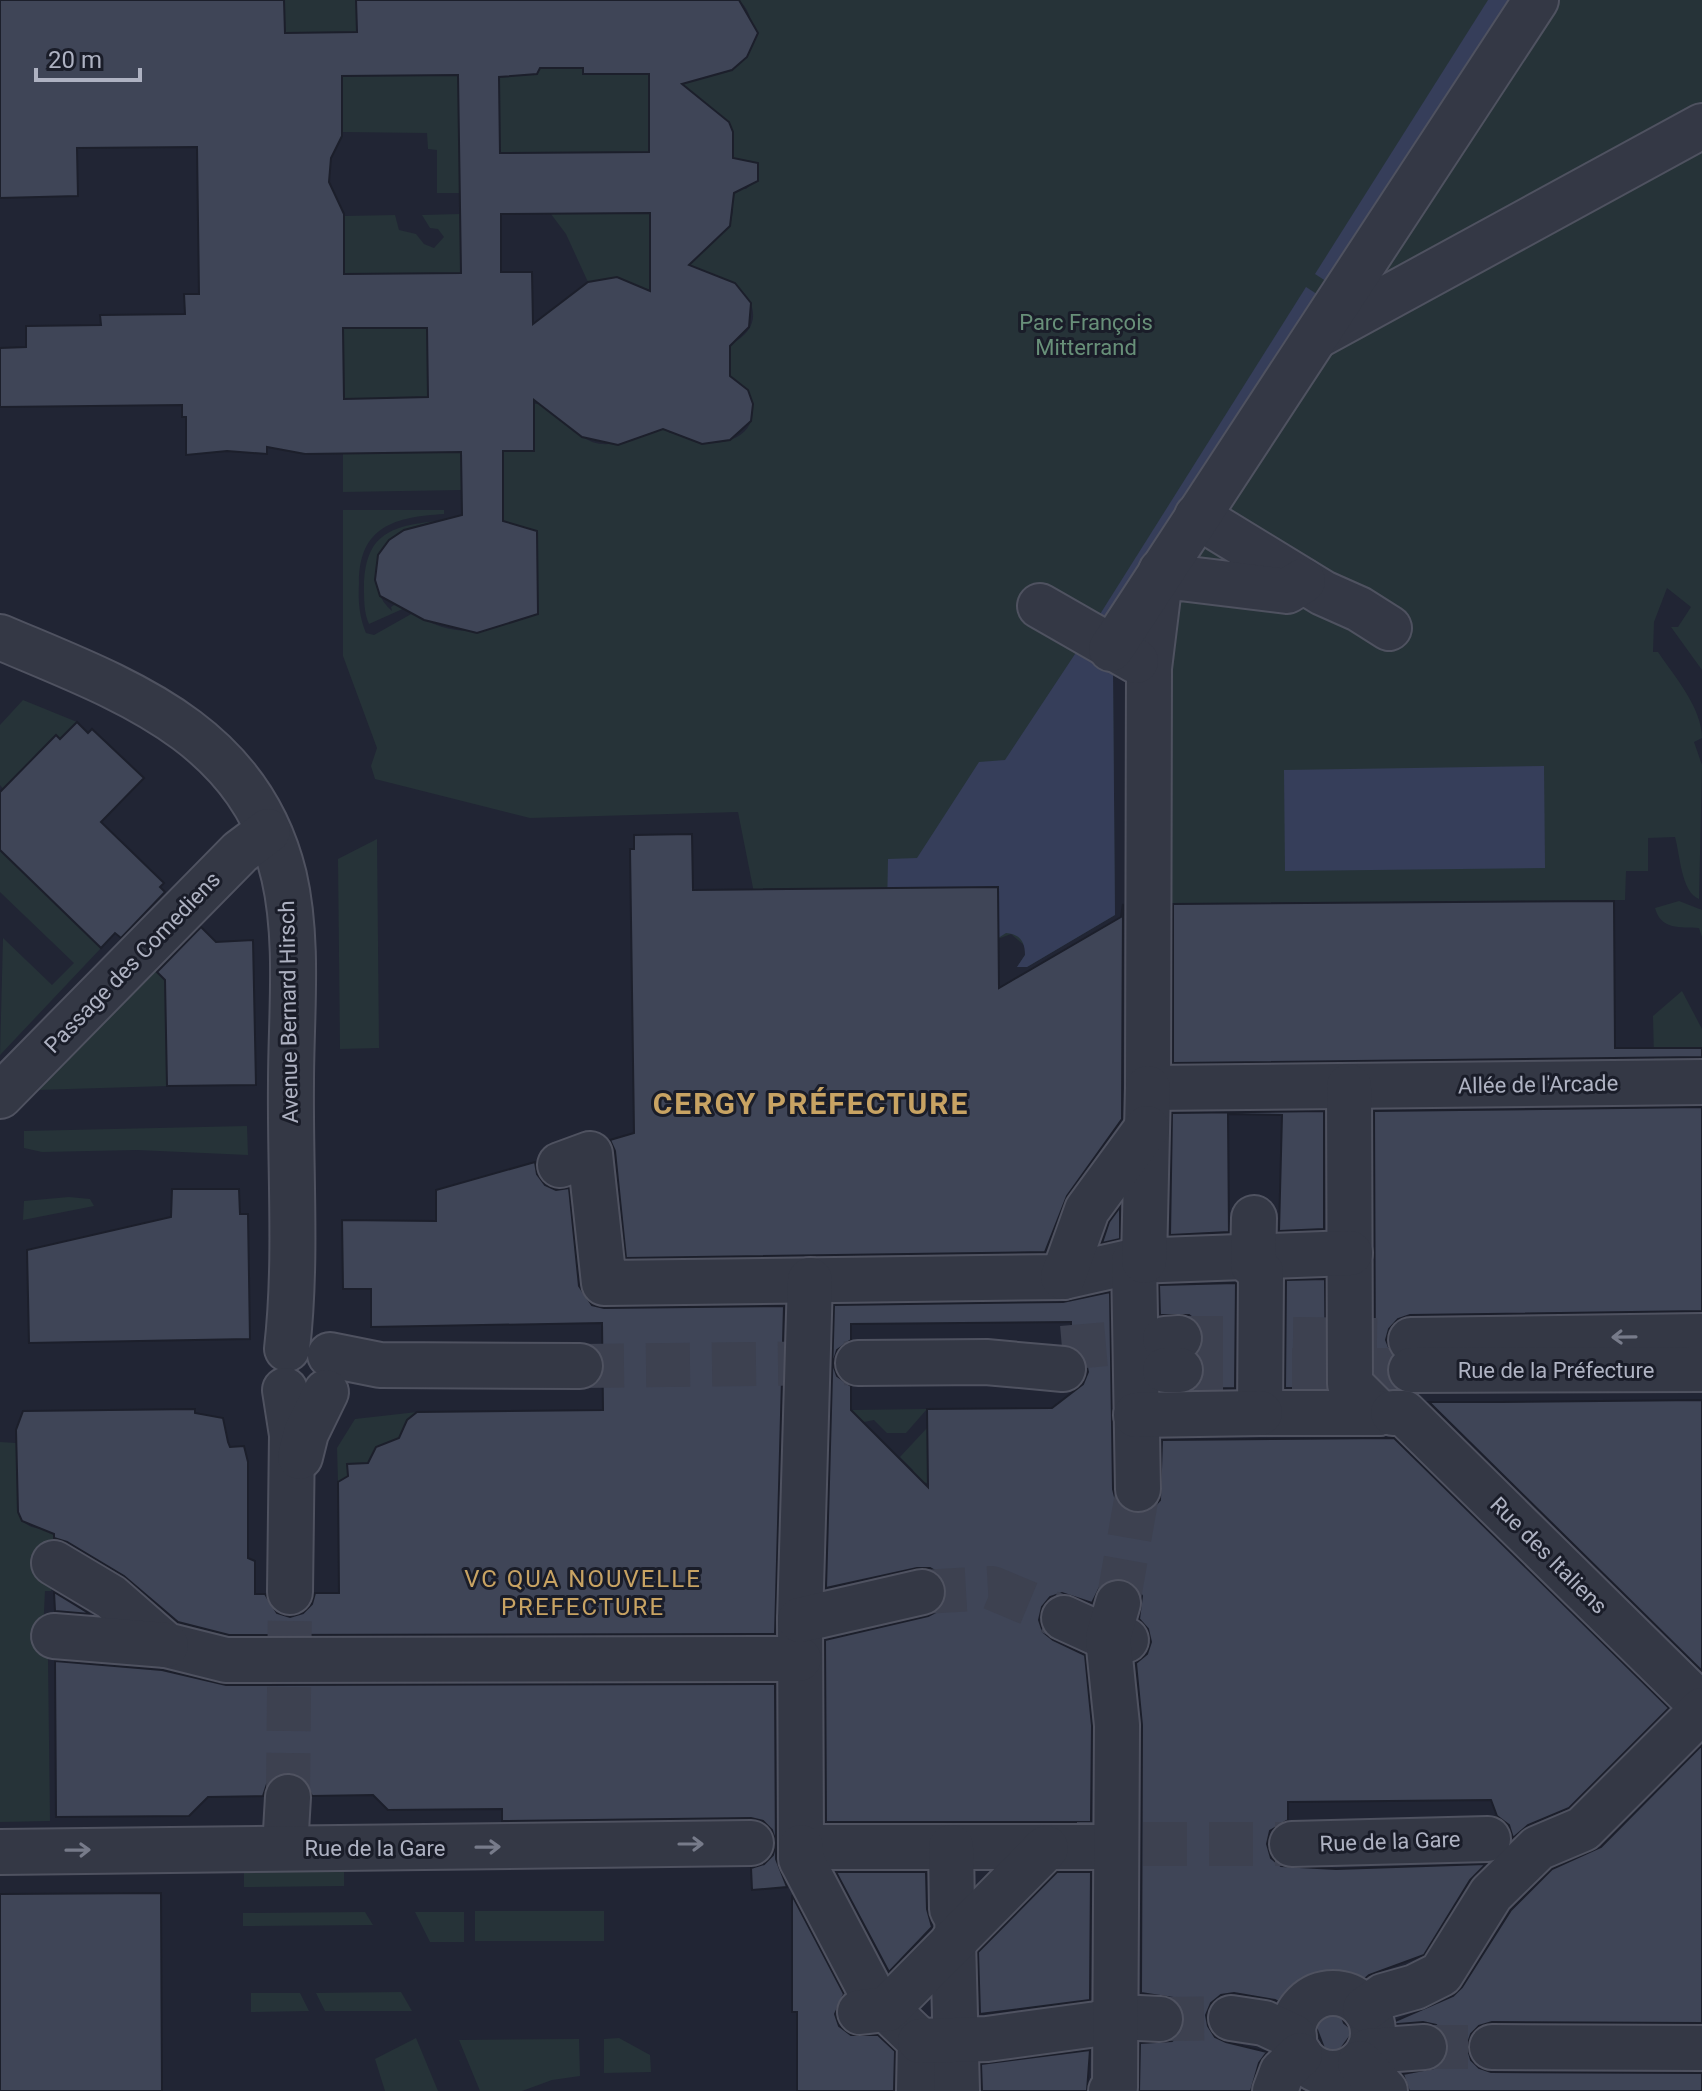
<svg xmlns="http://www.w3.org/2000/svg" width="1702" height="2091" font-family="Roboto,sans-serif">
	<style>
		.green { fill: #263338 }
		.water { fill: #363e5a }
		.building { fill: #3f4557; stroke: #1c1f2b; stroke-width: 2; fill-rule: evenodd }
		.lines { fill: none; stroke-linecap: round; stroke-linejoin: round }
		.minor-tunnel { stroke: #3d4150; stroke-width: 44; stroke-dasharray: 44 22; stroke-linecap: butt }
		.minor-casing { stroke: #4f5260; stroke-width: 48 }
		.minor { stroke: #343845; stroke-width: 44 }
		.oneway { stroke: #777b8a }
		.labels { text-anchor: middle; stroke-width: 6; stroke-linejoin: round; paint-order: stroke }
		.park-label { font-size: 22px; fill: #689079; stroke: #1a1d29 }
		.street-label { font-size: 22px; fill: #aeb2c2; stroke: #1a1d29 }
		.neighbourhood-label { font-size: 24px; letter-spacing: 2px; fill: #c8a363; stroke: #1a1d29 }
		.district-label { font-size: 30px; font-weight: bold; letter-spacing: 2px; fill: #c8a363; stroke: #1a1d29 }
	</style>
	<rect width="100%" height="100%" fill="#212534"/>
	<g class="green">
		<path d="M284,0H356L357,32L285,33Z"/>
		<path d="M739,0H1702V670L1671,627H1678L1691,607L1667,588L1654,622L1653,652H1658C1675,677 1702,708 1702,738L1694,742L1702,765L1699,899C1681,892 1680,854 1675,837L1648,838V871H1626L1625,900L1167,904L1163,688L1113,669L1115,915L1027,967H1017L1025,955V946L1011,934L995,940L757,908L738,812L530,818L375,779L371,766L377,748L343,656V510H444V514C395,517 359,526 359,583C358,600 359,616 366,633L374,635L413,613C460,643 491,629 538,614L537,531L503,521V451H534V404H566C582,466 624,442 668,425L669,433C690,432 699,449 730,440C764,429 756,389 730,376V344C778,322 743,272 700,276C689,277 676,285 665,288L730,226L733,211L726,186L746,189L758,178L751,161L741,160L733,166V132L729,122L663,73C700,71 742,83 750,40C753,23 751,12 739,0Z"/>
		<path d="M583,68V75L649,73V152L500,153L499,77L537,74L540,69Z"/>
		<path d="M458,75L460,193H437V150L428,149L427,133L342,132V76Z"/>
		<path d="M649,213L650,289L647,290L617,277L588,282L566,234L551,214Z"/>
		<path d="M460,214L461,273L344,274V216L395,215L399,230L416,234L424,244L434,248L444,237L438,229L430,228L422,215Z"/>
		<path d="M343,328H427L428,397L344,399Z"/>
		<path d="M461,452L462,490L343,492V453Z"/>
		<path d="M437,521C425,524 410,526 399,533C371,549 367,590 392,611L391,607L402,600L407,607L369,624C364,613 364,600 364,587C365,535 389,526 437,521Z"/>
		<path d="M23,700L77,722L60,739L55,735L5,791L0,785V725Z"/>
		<path d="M377,839L379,1048L340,1049L338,859Z"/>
		<path d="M0,850L101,948L0,1055L3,938L52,985L74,963L0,892Z"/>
		<path d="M1679,901L1702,910V937L1699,928C1680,927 1661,930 1655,908Z"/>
		<path d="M154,969L165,980L167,1086L36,1090Z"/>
		<path d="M1682,991L1702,1029V1058L1654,1059L1653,1016Z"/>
		<path d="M247,1126L248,1155L137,1150L42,1152L24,1148V1131Z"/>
		<path d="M69,1197L90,1199L94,1206L23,1220L24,1201Z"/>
		<path d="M927,1409L906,1433H887L874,1420L864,1422L851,1410Z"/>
		<path d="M417,1412L407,1420L402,1442H388L376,1447L372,1463L348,1464V1478L338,1482L337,1448L355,1419Z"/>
		<path d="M927,1428V1467L950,1489L915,1480L913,1470L900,1457Z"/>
		<path d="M0,1442L16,1443L18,1512C24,1529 37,1529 54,1529V1572H51V1591H45L43,1632L54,1653L48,1659L50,1821L0,1822Z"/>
		<path d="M1064,1811L1063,1825L866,1826V1812Z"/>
		<path d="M344,1862V1886L244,1887V1863Z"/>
		<rect x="475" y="1911" width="129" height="30"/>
		<path d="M365,1912L373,1925L243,1926V1913Z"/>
		<path d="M415,1912H464V1942H430Z"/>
		<path d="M401,1992L412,2011H325L316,1993Z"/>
		<path d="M251,1993H300L309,2011L251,2012Z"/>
		<path d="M416,2038L438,2091H385L375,2059Z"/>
		<path d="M619,2038L650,2055L651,2072L604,2073V2039Z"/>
		<path d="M579,2039L580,2076L552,2080L522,2091H480L459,2040Z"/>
	</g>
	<g class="water">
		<path d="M1488,0H1518L1332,285L1315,274Z"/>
		<path d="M1306,287L1323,298L1109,626L1097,619Z"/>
		<path d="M1079,648L1113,668L1115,915L1027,967H1017L1025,955C1025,942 1020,934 1006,933L995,940L887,909L888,859L917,858L979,762L1005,760Z"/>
		<path d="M1544,766L1545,868L1285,871L1284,770Z"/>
	</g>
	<g class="building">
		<path d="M0,0H284L285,33L357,32L356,0H739L758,33L747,57L732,70L682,84L729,122L733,132V158L758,163V181L734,193L730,226L689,265L735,283L751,303L749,327L730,346V376L748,390L753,404L751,421L730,440L702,444L663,429L618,445L582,437L534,400V451H503V521L537,531L538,614L477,633L424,620L380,596L375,580L378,555L389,540L404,530L462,515L461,452L305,454L267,447V454L227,451L186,455V417H182V405L0,407V348L26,347V326L101,325L100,315L185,314L184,294H199L197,147L77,148L78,196L0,198ZM540,68H583V74H649V152L500,153L499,77L537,74ZM458,75L461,273L344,274V214L329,182L331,158L342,136V76ZM650,213V291L617,277L588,282L533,324L532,272H501V214ZM343,328H427L428,397L344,399Z"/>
		<path d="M77,722L88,733L92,729L144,778L101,822L164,883L160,887L165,892L121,938L115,933L101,948L0,850V792L56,735L60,739Z"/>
		<path d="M692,834L693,890L998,887L999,988L1121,917L1123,904L1122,1119L1067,1196L1045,1252L626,1258L615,1151L610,1140L634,1133L630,849H634V835Z"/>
		<path d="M1614,901L1615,1048H1702V1057L1173,1063V904Z"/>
		<path d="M201,927L216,942L253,940L256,1085L167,1086L165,980L157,972Z"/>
		<path d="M1702,1107V1311L1410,1315L1398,1319L1389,1329L1386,1340L1392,1355L1386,1371L1395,1388L1390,1389L1375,1374L1374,1111Z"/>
		<path d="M1324,1111V1229L1279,1231L1282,1115L1228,1114L1229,1232L1170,1235L1172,1113Z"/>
		<path d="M535,1162L537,1174L545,1185L556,1190L569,1188L579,1286L592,1305L604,1308L784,1306L775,1634L229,1635L178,1622L124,1576L67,1542L54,1538V1534L22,1521L18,1512L16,1430L23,1411L195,1409V1413L223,1418L228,1442L230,1447L244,1446L248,1462V1558L255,1561V1594H265L277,1613L290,1617L303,1613L312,1604L315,1593H339L338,1482L348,1476L347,1464L368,1463L376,1447L399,1438L407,1420L417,1412L603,1410L602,1323L371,1327V1289H343L342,1220L436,1221V1190Z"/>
		<path d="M172,1189H239L240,1214H248L250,1339L29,1343L27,1250L171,1217Z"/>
		<path d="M1120,1207V1239L1102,1243L1109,1222Z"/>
		<path d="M1325,1279L1326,1388H1285L1286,1280Z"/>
		<path d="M1236,1283L1235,1388L1195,1389L1205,1371L1198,1353L1204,1335L1199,1323L1189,1315H1160L1159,1285Z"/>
		<path d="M1110,1292L1113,1489L1116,1501L1125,1510L1138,1514L1150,1511L1160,1500L1162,1440L1394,1438L1669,1708L1569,1808L1528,1825L1513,1838L1509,1825L1497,1816L1491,1800L1288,1802V1820L1270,1831L1267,1844L1271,1858L1281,1866L1336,1869L1486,1864L1470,1880L1424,1955L1369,1975L1343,1998L1340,2012L1344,2023L1354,2031L1337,2054L1335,2067L1351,2091H1302L1324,2061V2048L1314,2022L1275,2000L1234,1993L1221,1995L1211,2003L1206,2015L1208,2026L1215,2037L1226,2042L1267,2052L1259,2063L1251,2091H1139L1140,2043L1172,2041L1181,2032L1185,2019L1182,2007L1173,1998L1141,1993L1142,1725L1136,1663L1147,1654L1151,1642L1148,1629L1139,1619L1142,1596L1135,1585L1126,1579H1113L1101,1585L1092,1603L1062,1593L1050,1597L1042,1607L1039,1620L1043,1632L1053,1640L1085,1655L1092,1726L1091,1822H826L825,1640L928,1616L938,1611L946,1600V1587L940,1574L930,1568H917L826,1588L834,1305L1063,1302ZM1071,1322V1346L1085,1358L1088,1372L1083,1384L1052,1408L927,1409L928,1487L851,1410V1386L837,1376L833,1364L837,1350L851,1340V1324Z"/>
		<path d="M1702,1400V1671L1429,1402H1500Z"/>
		<path d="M54,1592L90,1614L55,1611Z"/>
		<path d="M55,1661L162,1670L226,1685L775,1684L776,1859L787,1887L752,1890L751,1868L764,1864L773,1855L776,1843L772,1830L763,1821L751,1818L502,1821V1809L388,1810L373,1795L312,1796L302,1777L290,1772L276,1775L267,1784L263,1796L208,1797L189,1816L56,1817Z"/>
		<path d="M1702,1745V2023L1492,2022L1479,2026L1471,2034L1467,2046L1471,2060L1479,2068L1491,2072L1702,2073V2091H1409L1403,2074L1439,2067L1447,2057L1449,2044L1445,2034L1436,2025L1423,2022L1386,2025L1453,1996L1462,1987L1511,1910L1552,1869L1601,1847Z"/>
		<path d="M836,1872H926L927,1909L932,1927L889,1972Z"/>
		<path d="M1057,1872H1091L1090,2000L980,2014L978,1952Z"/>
		<path d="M161,1893L162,2091H0V1894Z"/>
		<path d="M792,1895L844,1994L835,2014L839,2026L851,2035H878L895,2051L894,2091H797V2012H792Z"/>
		<path d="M1090,2050L1087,2091H982L981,2064Z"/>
	</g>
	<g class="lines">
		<g class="minor-tunnel">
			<path d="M1179,1338H1223"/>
			<path d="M1293,1339L1377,1340"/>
			<path d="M1062,1348L1165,1339"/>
			<path d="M580,1366L858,1363"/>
			<path d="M1180,1370H1223"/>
			<path d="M1292,1370H1411"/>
			<path d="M922,1592L992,1588L1064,1618"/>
			<path d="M1118,1603L1138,1489"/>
			<path d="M288,1797L290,1592"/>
			<path d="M1077,1844H1292"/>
			<path d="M1160,2019L1231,2018"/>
			<path d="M1424,2047H1492"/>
		</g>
		<defs>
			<g id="minor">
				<path d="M1319,335L1702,126"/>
				<path d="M1197,516L1323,593L1359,609L1389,628"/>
				<path d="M1303,581L1287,591L1180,578L1161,571L1149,668L1148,1088L1702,1082"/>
				<path d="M1040,606L1136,661"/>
				<path d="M0,637C122,689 249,731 284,876C299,941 291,1016 291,1082C290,1171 297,1261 287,1349"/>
				<path d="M1111,649L1536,0"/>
				<path d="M1349,1086L1350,1384L1379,1413"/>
				<path d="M0,1096L240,852L268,831"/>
				<path d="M560,1165L590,1154L604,1283L1063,1277L1134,1261L1350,1253"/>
				<path d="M1254,1218L1253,1265L1261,1272L1260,1413H1379"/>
				<path d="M1134,1261L1138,1489"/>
				<path d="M1144,1261L1148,1088"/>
				<path d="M1063,1277L1087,1210L1147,1128"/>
				<path d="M810,1280L800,1620L801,1847H1116"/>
				<path d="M1165,1339L1179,1338"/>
				<path d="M1411,1340L1702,1336"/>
				<path d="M330,1355L380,1365L580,1366"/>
				<path d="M858,1363L986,1362L1063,1369"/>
				<path d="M1165,1370H1180"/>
				<path d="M1411,1370L1702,1369"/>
				<path d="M285,1390L292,1435L290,1592"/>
				<path d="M1393,1413H1404L1702,1706"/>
				<path d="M1136,1415L1260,1413"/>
				<path d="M300,1457L306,1433L326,1392"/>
				<path d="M54,1563L111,1597L166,1645L226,1660L799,1659"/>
				<path d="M1064,1618L1108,1638L1126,1640"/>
				<path d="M800,1620L922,1592"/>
				<path d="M54,1636L166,1645"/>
				<path d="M1292,1844L1488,1839"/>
				<path d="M801,1847V1859L873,1996L920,2041L919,2091"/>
				<path d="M951,1847L952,1909L957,1918L958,1937"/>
				<path d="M285,1848L288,1797"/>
				<path d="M0,1852L751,1843"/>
				<path d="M953,1941L957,2091"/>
				<circle cx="1333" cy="2033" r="40"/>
				<path d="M1365,2009L1383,1996L1415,1987L1441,1974L1491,1894L1538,1848L1583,1829L1702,1710"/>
				<path d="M860,2012L887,2009L1046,1848"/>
				<path d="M1231,2018L1264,2023L1294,2037"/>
				<path d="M920,2041L987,2039L1097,2024L1117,2017L1160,2019"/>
				<path d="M1492,2047L1702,2048"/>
				<path d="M1369,2051L1424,2047"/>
				<path d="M1360,2063L1385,2091"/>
				<path d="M1111,2091L1115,2087L1117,1725L1108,1638L1118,1603"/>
				<path d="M1275,2091L1282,2072L1300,2055"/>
			</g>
		</defs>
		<use href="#minor" class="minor-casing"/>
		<use href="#minor" class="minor"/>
	</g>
	<defs><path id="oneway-shaft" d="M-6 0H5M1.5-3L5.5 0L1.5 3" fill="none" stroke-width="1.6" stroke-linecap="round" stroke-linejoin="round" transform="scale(2)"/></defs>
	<g class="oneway">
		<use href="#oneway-shaft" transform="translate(1624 1337) rotate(179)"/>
		<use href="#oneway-shaft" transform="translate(691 1844)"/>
		<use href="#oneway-shaft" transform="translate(488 1847) rotate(-1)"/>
		<use href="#oneway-shaft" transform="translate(78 1850) rotate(-1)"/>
	</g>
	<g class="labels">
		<g class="park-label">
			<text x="1086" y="330">Parc François<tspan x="1086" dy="25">Mitterrand</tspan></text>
		</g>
		<g class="street-label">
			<text transform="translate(132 962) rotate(-46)" y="8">Passage des Comediens</text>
			<text transform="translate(288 1012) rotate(-91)" y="8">Avenue Bernard Hirsch</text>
			<text transform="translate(1538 1084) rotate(-1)" y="8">Allée de l'Arcade</text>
			<text x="1556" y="1378">Rue de la Préfecture</text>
			<text transform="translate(1549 1555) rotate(45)" y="8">Rue des Italiens</text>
			<text transform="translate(1390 1841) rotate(-2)" y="8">Rue de la Gare</text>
			<text x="375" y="1856">Rue de la Gare</text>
		</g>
		<g class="neighbourhood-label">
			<text x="583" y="1587">VC QUA NOUVELLE<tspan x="583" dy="28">PREFECTURE</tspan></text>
		</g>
		<g class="district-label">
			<text x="811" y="1114">CERGY PRÉFECTURE</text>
		</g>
	</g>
	<path d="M36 68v12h104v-12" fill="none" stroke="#aeb2c2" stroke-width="4"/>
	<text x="48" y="68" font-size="24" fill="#aeb2c2" stroke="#1a1d29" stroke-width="6" paint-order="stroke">20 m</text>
</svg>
